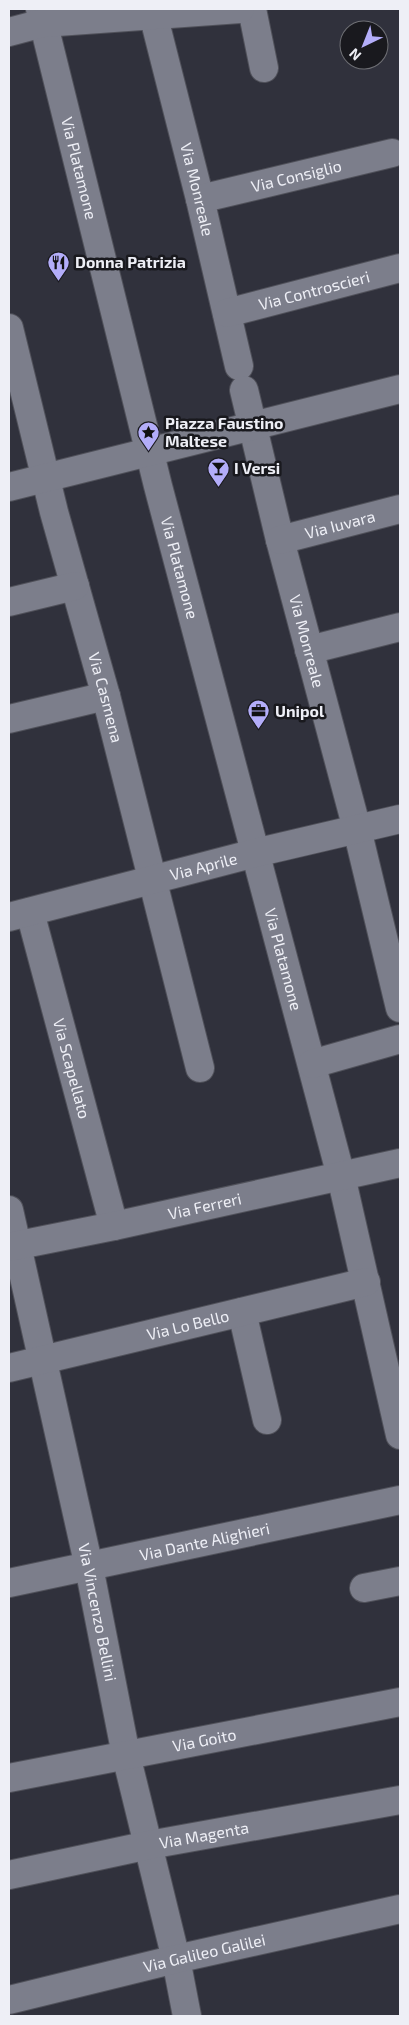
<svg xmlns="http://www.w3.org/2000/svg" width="409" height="2025" font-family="'Exo 2',sans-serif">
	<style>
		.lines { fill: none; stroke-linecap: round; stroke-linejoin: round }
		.minor-casing { stroke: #50515a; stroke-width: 30 }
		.minor { stroke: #7c7e8b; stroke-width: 28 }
		.labels { text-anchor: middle; stroke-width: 5; stroke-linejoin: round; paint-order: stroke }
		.street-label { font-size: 16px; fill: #eeeff6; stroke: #19191e }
		.poi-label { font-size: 16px; font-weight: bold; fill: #eeeff6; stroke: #19191e; text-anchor: start }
	</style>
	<rect width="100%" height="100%" fill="#30313c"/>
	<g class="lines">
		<defs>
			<g id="minor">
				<path id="s1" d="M40,9L158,486L341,1176L400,1435"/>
				<path d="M252,9L264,68"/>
				<path id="s2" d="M153,14L200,199L239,366"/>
				<path d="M9,32L43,23L240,9"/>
				<path id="s3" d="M200,199L392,153"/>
				<path id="s4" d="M227,313L400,268"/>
				<path id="s5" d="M9,328L54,512L106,696L200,1068"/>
				<path id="s6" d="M244,390L280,540L357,829L400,1008"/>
				<path d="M9,487L400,389"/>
				<path id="s7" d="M280,540L400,509"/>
				<path d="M9,602L75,586"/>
				<path d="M309,650L400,627"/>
				<path d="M9,719L106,696"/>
				<path id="s8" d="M30,912L114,1226"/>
				<path id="s9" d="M9,917L255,853L400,819"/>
				<path d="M312,1064L400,1039"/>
				<path id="s10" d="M9,1210L89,1567L126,1755L176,1959L187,2016"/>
				<path id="s11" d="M9,1247L114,1226L400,1163"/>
				<path d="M242,1312L267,1420"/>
				<path id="s12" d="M9,1368L366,1282"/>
				<path id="s13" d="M9,1583L400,1500"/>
				<path d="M364,1588L400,1581"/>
				<path id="s14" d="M9,1778L400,1702"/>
				<path id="s15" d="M9,1875L149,1845L400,1800"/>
				<path id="s16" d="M9,2000L176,1959L400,1909"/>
			</g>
		</defs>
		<use href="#minor" class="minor-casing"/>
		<use href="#minor" class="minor"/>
	</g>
	<defs>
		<symbol id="restaurant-pin" viewBox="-11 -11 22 30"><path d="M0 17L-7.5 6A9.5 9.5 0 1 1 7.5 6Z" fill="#b3adf9" stroke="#19191e"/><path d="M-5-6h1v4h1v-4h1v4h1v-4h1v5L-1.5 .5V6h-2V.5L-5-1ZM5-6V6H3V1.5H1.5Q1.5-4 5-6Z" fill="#111"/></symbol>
		<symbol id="sight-pin" viewBox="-11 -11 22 30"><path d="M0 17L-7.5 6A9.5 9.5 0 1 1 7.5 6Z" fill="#b3adf9" stroke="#19191e"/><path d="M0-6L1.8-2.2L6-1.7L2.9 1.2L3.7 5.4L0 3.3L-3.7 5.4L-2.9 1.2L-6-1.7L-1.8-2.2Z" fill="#111"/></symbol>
		<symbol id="bar-pin" viewBox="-11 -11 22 30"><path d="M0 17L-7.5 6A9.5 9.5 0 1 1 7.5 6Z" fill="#b3adf9" stroke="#19191e"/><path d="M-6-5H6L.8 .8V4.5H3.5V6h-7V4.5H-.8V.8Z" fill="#111"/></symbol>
		<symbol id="office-pin" viewBox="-11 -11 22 30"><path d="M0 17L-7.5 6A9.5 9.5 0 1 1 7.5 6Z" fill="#b3adf9" stroke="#19191e"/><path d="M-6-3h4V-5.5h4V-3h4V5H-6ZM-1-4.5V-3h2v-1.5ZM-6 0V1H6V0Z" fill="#111"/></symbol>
	</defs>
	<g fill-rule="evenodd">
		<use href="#restaurant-pin" x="46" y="250" width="25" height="34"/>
		<use href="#sight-pin" x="136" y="420" width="25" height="34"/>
		<use href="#bar-pin" x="206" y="456" width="25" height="34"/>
		<use href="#office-pin" x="246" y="698" width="25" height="34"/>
	</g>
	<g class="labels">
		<g class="street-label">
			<text dy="6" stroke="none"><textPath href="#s1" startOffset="164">Via Platamone</textPath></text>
			<text dy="6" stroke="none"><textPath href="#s3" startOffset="99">Via Consiglio</textPath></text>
			<text dy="6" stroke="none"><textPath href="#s2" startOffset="181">Via Monreale</textPath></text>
			<text dy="6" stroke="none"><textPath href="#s4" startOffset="90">Via Controscieri</textPath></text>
			<text dy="6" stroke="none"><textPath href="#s7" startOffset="62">Via Iuvara</textPath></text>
			<text dy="6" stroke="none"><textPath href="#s1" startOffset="576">Via Platamone</textPath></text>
			<text dy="6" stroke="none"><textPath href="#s6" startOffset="259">Via Monreale</textPath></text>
			<text dy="6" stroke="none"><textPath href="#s5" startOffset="382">Via Casmena</textPath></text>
			<text dy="6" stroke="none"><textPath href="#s9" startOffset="201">Via Aprile</textPath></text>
			<text dy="6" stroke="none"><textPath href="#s1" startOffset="981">Via Platamone</textPath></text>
			<text dy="6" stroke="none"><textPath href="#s8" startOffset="162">Via Scapellato</textPath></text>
			<text dy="6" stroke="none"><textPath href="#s11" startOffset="200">Via Ferreri</textPath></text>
			<text dy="6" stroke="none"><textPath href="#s12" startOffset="184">Via Lo Bello</textPath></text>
			<text dy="6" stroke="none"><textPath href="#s13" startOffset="200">Via Dante Alighieri</textPath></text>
			<text dy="6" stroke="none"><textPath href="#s10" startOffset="412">Via Vincenzo Bellini</textPath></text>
			<text dy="6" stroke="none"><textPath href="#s14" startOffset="199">Via Goito</textPath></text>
			<text dy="6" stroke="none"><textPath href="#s15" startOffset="199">Via Magenta</textPath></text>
			<text dy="6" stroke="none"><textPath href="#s16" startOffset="201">Via Galileo Galilei</textPath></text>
		</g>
		<g class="poi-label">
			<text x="75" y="268">Donna Patrizia</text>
			<text x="165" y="429">Piazza Faustino<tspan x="165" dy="18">Maltese</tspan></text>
			<text x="234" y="474">I Versi</text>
			<text x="275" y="717">Unipol</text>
		</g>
	</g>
	<rect width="409" height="2025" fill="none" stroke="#eeeff6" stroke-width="20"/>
	<g transform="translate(364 45) rotate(223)"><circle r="24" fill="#19191e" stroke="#6e6f74"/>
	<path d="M0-4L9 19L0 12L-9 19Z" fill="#b3adf9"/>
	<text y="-8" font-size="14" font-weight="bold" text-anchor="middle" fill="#eeeff6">N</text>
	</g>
</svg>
